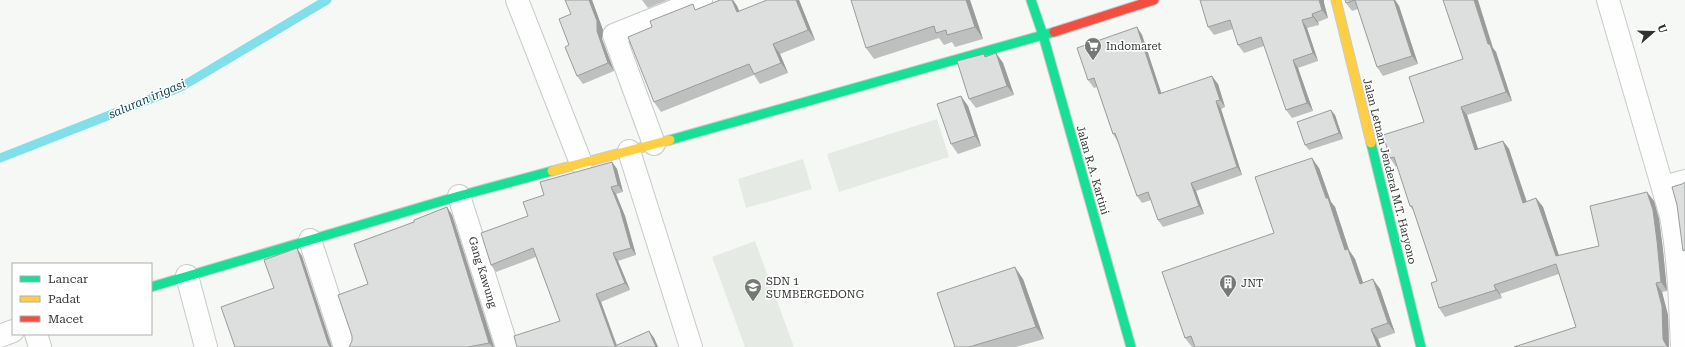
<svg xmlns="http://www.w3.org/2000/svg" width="1685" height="347" font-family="'Roboto Serif',serif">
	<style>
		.built { fill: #e5eae4 }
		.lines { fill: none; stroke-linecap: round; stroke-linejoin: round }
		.stream { stroke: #80dfea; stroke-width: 9 }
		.street-casing { stroke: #c9cac8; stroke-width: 24 }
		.fast-casing { stroke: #c9cac8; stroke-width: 11 }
		.slow-casing { stroke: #c9cac8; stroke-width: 11 }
		.jam-casing { stroke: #c9cac8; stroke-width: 11 }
		.street { stroke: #fefefe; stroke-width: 22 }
		.fast { stroke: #16e098; stroke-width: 9 }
		.slow { stroke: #ffcf43; stroke-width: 9 }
		.jam { stroke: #f24e42; stroke-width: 9 }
		.wall { fill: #bdc0be }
		.shaded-wall { fill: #9a9c9b }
		.building { fill: #dcdfdd; stroke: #9a9c9b }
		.labels { text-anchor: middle; stroke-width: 3; stroke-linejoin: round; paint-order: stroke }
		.poi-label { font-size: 11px; fill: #313331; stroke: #fff; text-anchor: start }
		.street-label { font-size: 11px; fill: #313331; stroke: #fff }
		.water-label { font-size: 12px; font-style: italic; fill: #0c4850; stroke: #fff }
	</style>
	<rect width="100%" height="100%" fill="#f6f8f5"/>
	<g class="built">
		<path d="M937,119L949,157L839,192L827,154Z"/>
		<path d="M803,159L812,189L746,208L738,179Z"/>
		<path d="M755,241L794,347H745L712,257Z"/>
	</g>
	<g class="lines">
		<path class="stream" d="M0,158L181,87L327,0"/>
		<defs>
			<g id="street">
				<path d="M517,0L581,163"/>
				<path d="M1608,0L1671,216C1679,259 1680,303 1682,347"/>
				<path d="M654,144L614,35L701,0"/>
				<path d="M629,151L691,347"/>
				<path d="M1663,187L1685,181"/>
				<path d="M459,196L507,347"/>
				<path d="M310,240L345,347"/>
				<path d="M187,276L206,347"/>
				<path d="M36,334L40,347"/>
				<path d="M0,336L13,331"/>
			</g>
			<g id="fast">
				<path d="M1031,0L1043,35L1131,347"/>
				<path d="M670,140L1054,32"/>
				<path d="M1371,143L1421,347"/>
				<path d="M151,287L459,196L552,171"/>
			</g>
			<g id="slow">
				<path d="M1336,0L1371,143"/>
				<path d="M552,171L670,140"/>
			</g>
			<path id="jam" d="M1054,32L1154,0"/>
		</defs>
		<use href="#street" class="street-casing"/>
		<use href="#fast" class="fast-casing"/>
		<use href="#slow" class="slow-casing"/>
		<use href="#jam" class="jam-casing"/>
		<use href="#street" class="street"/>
		<use href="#fast" class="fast"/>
		<use href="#slow" class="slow"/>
		<use href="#jam" class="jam"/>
	</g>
	<g class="wall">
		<path d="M565,0H592L603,30L602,39L614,71L583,84L577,76L569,45L571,14Z"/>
		<path d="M642,0H668L648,8Z"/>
		<path d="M720,0H733L737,6L739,11L799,0L815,40L780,54L788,73L760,84L754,75L661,112L654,102L652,27Z"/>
		<path d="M970,0L983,39L955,47L952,42L944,45L939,38L874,59L866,48Z"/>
		<path d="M1200,0L1324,3L1328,18L1318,22L1319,25L1307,28L1318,61L1298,68L1313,111L1292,118L1286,110L1264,46L1244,53L1238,45L1233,29L1214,35L1208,27Z"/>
		<path d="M1345,0H1395L1399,6L1418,64L1383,76L1377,67L1358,9L1352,11L1346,3Z"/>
		<path d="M1137,27L1142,35L1161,93L1218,84L1225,107L1221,109L1242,175L1196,191L1204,214L1163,227L1158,220L1151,200L1142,203L1137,196L1118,142L1113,134L1097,87L1094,88L1088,80Z"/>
		<path d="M1493,48L1496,52L1512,101L1467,115L1478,149L1503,141L1509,149L1526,202L1536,198L1543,207L1559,256L1599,246L1654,201L1659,219L1663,250L1667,291L1662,292L1668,315L1669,347H1514L1576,327L1559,274L1500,294L1502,298L1445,317L1439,308L1437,281L1415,213L1410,206L1397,166L1396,167L1390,158L1424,122L1463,59Z"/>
		<path d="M996,53L1003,63L1014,95L976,108L969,99L986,57Z"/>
		<path d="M968,106L981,146L958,154L951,144Z"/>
		<path d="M1335,115L1343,139L1309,150L1305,145Z"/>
		<path d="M612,162L617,169L623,192L616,194L625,216L636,255L618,261L630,290L601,302L617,345L649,331L654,338L658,347H517L560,321L536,257L496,272L491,265L544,195Z"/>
		<path d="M1319,168L1331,202L1335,207L1349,250L1355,259L1363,283L1380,289L1395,333L1378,339L1381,347H1192L1185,338L1274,233Z"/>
		<path d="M447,207L452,215L494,347H349L352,341L368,284L414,222Z"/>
		<path d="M1023,279L1044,339L1016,347H955Z"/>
	</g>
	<g class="shaded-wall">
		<path d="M589,0H592L603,30L602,39L614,71L608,63L597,31Z"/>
		<path d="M732,0H733L737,6L744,22L737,12Z"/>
		<path d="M796,0H799L815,40L808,30Z"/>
		<path d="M966,0H970L983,39L975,27Z"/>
		<path d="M1319,0H1324V3L1328,18L1322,10Z"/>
		<path d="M1392,0H1395L1399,6L1418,64L1412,56Z"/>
		<path d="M1474,0H1478L1493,48L1496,52L1512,101L1506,92L1488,44Z"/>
		<path d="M1312,14L1318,22L1319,25L1313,17Z"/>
		<path d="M1302,20L1307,28L1318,61L1313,53Z"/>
		<path d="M1137,27L1142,35L1164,101L1159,94Z"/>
		<path d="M773,44L780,54L788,73L781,63Z"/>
		<path d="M996,53L1003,63L1014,95L1007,86Z"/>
		<path d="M1293,60L1298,68L1313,111L1307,103Z"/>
		<path d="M1212,76L1218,84L1225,107L1220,100Z"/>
		<path d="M961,96L968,106L981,146L975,136Z"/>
		<path d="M1216,101L1221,109L1242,175L1237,167Z"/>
		<path d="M1461,107L1467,115L1481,158L1475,150Z"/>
		<path d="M1331,110L1335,115L1343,139L1339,133Z"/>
		<path d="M1503,141L1509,149L1530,211L1523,203Z"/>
		<path d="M1312,158L1319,168L1331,202L1335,207L1349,250L1355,259L1367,294L1360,284L1345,250Z"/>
		<path d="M612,162L617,169L623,192L618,185Z"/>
		<path d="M1191,183L1196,191L1204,214L1199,206Z"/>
		<path d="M611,187L616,194L625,216L636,255L631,248Z"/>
		<path d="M1647,192L1654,201L1659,219L1663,250L1667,291L1661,282Z"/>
		<path d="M1536,198L1543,207L1562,265L1556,256Z"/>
		<path d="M447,207L452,215L494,347H493L489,343Z"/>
		<path d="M297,248L302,256L332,347H330L328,343Z"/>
		<path d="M613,253L618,261L630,290L625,283Z"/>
		<path d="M1015,267L1023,279L1044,339L1036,327Z"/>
		<path d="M1373,279L1380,289L1395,333L1388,323Z"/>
		<path d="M1656,283L1662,292L1668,315L1669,347H1667L1663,339Z"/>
		<path d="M1494,285L1500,294L1502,298L1496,290Z"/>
		<path d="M596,294L601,302L617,347H615Z"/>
		<path d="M1371,329L1378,339L1381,347H1378Z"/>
		<path d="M649,331L654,338L658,347H656Z"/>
	</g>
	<g class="building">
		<path d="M565,0H589L597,21V31L608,63L577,76L565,47L569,45L559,19L571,14Z"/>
		<path d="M720,0H732L737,12L767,0H796L808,30L773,44L781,63L754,74L749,64L654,102L628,37L652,27L650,21L693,4L695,10Z"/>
		<path d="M851,0H966L975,27L947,35L946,30L936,33L934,26L866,48Z"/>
		<path d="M1200,0H1319L1322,10L1312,14L1313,17L1302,20L1313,53L1293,60L1307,103L1286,110L1261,37L1238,45L1230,20L1208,27Z"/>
		<path d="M1345,0H1355L1346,3Z"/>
		<path d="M1355,0H1394L1412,56L1377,67Z"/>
		<path d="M1443,0H1474L1488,44H1490L1506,92L1461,107L1475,150L1503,141L1523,203L1536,198L1556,256L1599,246L1590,206L1647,192L1653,210L1657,241L1661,282L1656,283L1662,306L1663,339L1666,345L1668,347H1514L1576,327L1556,264L1494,285L1496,290L1439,308L1431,283L1437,281L1412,206H1410L1394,157L1390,158L1383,135L1424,122L1409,77L1463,59Z"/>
		<path d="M1137,27L1159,94L1212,76L1220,100L1216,101L1237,167L1191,183L1199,206L1158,220L1148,192L1137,196L1115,133L1113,134L1094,78L1088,80L1077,48Z"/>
		<path d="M996,53L1007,86L969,99L957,61L984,54L985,57Z"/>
		<path d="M961,96L975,136L951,144L937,104Z"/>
		<path d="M1331,110L1339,133L1305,145L1297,122Z"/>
		<path d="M1312,158L1326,198H1328L1345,250L1348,249L1360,284L1373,279L1388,323L1371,329L1378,347H1195L1191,336L1185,338L1162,272L1274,233L1255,177Z"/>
		<path d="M612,162L618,185L611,187L620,209L631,248L613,253L625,283L596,294L615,346L649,331L656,347H517L514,336L560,321L533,248L491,265L481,233L528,216L523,202L544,195L540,182Z"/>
		<path d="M1685,182V250L1683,251L1677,205L1672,187L1682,184Z"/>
		<path d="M447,207L489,343L468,347H349L352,341V336L338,295L368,284L354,244L414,222V220Z"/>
		<path d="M297,248L328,343L330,347H235L221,307L274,288L264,260Z"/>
		<path d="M1015,267L1036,327L969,347H955L937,293Z"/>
	</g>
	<defs>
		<symbol id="supermarket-pin" viewBox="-11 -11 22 30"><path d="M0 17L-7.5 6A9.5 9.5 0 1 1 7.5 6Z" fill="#767876" stroke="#fff"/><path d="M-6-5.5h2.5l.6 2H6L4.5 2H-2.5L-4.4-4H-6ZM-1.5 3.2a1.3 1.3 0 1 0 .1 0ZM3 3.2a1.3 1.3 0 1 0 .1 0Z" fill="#fff"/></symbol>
		<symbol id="building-pin" viewBox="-11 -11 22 30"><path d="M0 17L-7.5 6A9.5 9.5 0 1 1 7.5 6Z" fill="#767876" stroke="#fff"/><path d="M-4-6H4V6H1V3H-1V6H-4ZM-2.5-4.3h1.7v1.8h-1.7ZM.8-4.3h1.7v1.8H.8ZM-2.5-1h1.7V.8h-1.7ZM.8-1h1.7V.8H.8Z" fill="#fff"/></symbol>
		<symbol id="school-pin" viewBox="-11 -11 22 30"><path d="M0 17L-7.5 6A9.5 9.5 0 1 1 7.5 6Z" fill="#767876" stroke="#fff"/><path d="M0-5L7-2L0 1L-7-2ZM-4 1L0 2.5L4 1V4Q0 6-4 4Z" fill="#fff"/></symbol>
	</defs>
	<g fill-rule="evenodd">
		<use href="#supermarket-pin" x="1083" y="36" width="20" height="27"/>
		<use href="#building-pin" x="1218" y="273" width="20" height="27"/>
		<use href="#school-pin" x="743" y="277" width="20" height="27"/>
	</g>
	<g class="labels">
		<g class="poi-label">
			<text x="1106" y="50">Indomaret</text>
			<text x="766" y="285">SDN 1<tspan x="766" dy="13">SUMBERGEDONG</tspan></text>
			<text x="1241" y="287">JNT</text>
		</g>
		<g class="street-label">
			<text transform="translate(1093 170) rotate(74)" y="4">Jalan R.A. Kartini</text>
			<text transform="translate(1390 171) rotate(76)" y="4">Jalan Letnan Jenderal M.T. Haryono</text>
			<text transform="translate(483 272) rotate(73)" y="4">Gang Kawung</text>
		</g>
		<g class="water-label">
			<text transform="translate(147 99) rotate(-23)" y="4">saluran irigasi</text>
		</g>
	</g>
	<rect x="12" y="263" width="140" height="72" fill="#ffffff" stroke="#adadad"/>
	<rect x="20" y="276" width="20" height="6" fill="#16e098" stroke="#adadad"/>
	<text x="48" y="283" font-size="12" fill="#313331">Lancar</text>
	<rect x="20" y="296" width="20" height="6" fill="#ffcf43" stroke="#adadad"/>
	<text x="48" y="303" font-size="12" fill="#313331">Padat</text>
	<rect x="20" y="316" width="20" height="6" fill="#f24e42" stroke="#adadad"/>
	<text x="48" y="323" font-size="12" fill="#313331">Macet</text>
	<g transform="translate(1653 32) rotate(70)" stroke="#ffffff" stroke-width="3" paint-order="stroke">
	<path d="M0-3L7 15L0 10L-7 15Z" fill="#313331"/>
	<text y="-6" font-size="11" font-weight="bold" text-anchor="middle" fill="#313331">U</text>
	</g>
</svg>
